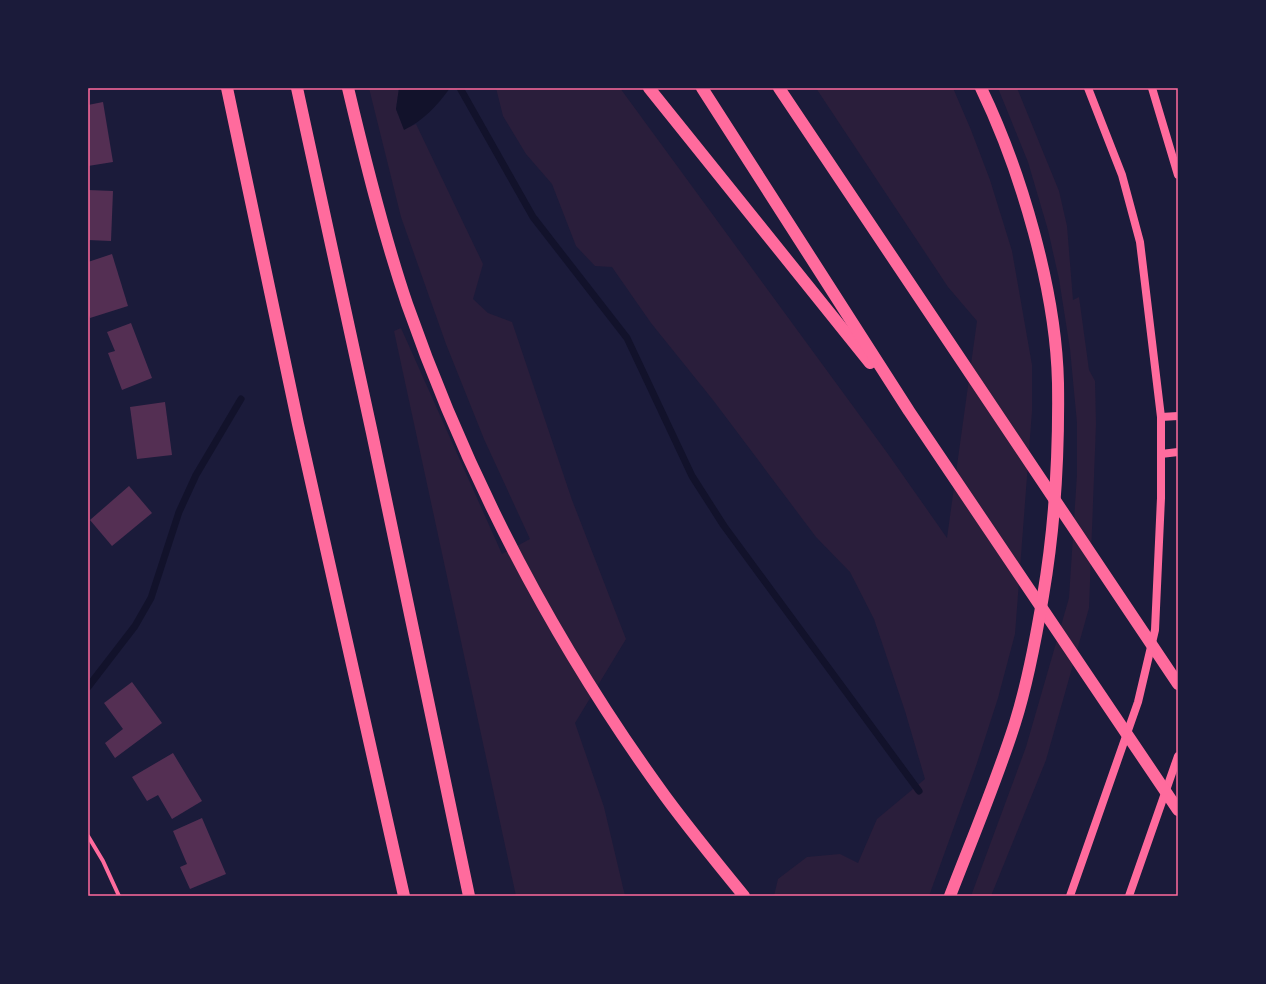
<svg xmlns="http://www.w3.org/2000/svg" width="1266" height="984" font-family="Rubik,sans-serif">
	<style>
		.green { fill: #2a1e3b }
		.water { fill: #12122b }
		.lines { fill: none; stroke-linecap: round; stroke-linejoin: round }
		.stream { stroke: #12122b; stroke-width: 7 }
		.building { fill: #542f53 }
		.minor { stroke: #ff6b9d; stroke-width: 4 }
		.secondary { stroke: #ff6b9d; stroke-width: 8 }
		.motorway { stroke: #ff6b9d; stroke-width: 12 }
		.neatline { fill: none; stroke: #ff6b9d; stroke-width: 1.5 }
	</style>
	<rect width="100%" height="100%" fill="#1b1b3a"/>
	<g class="green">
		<path d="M369,88H399L396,109L404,129L416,124L483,264L473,299L488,313L512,322L572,500L626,639L575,723L604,807L625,896H516L394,331L401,328L502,554L530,539L484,439L446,344L401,217Z"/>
		<path d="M496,88H620L888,454L947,538L977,321L948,287L816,88H953L971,130L990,180L1012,251L1032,365V411L1015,634L998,698L976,766L929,896H774L778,879L807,857L840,854L858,863L877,819L925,779L905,711L874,619L850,572L816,537L713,400L651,323L612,267L595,266L576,246L552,184L526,154L503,116Z"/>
		<path d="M998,88H1017L1059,191L1067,226L1073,300L1079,297L1089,370L1095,381L1096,424L1089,608L1046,760L991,896H971L1026,747L1069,598L1077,474V423L1070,349L1059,279L1048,230L1028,162Z"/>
	</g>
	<path class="water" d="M399,88H450C437,106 424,120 404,130L396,109Z"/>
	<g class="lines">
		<g class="stream">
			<path d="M460,88L533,217L627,338L692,476L724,526L919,791"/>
			<path d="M88,687L135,626L151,598L179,512L196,475L241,399"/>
		</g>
	</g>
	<g class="building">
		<path d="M103,102L113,162L88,166V105Z"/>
		<path d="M88,190L113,191L111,241L88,240Z"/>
		<path d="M112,254L128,306L90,318L88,312V262Z"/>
		<path d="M131,323L152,378L122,390L108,353L115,351L107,332Z"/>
		<path d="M165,402L172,455L137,459L130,407Z"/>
		<path d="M129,486L152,513L112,546L90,520Z"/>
		<path d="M132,682L162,723L115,758L105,743L123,729L104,703Z"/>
		<path d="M173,753L202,801L172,819L158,795L147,801L132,777Z"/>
		<path d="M202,818L226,874L190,889L180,867L187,864L173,831Z"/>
	</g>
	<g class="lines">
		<path class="minor" d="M88,836L103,861L119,896"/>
		<g class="secondary">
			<path d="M1152,88L1178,175"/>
			<path d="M1161,417L1178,416"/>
			<path d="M1161,454L1178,452"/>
			<path d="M1070,896L1138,702L1155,630L1161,498V417L1140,242L1122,175L1088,88"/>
			<path d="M1129,896L1178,756"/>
		</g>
		<g class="motorway">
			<path d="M227,88L298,424L404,896"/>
			<path d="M297,88L372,433L469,896"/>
			<path d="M348,88C365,160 383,233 407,304C468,478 556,646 665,796C690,830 717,863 744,896"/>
			<path d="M649,88L870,363"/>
			<path d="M702,88L909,411L1178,810"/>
			<path d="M779,88L1178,684"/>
			<path d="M950,896C972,839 997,780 1015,723C1028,682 1036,638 1043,596C1055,526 1059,454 1058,383C1056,290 1021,171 981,88"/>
		</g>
	</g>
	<rect width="1266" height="984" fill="none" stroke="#1b1b3a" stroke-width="178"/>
	<rect x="89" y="89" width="1088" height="806" class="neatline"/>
</svg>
